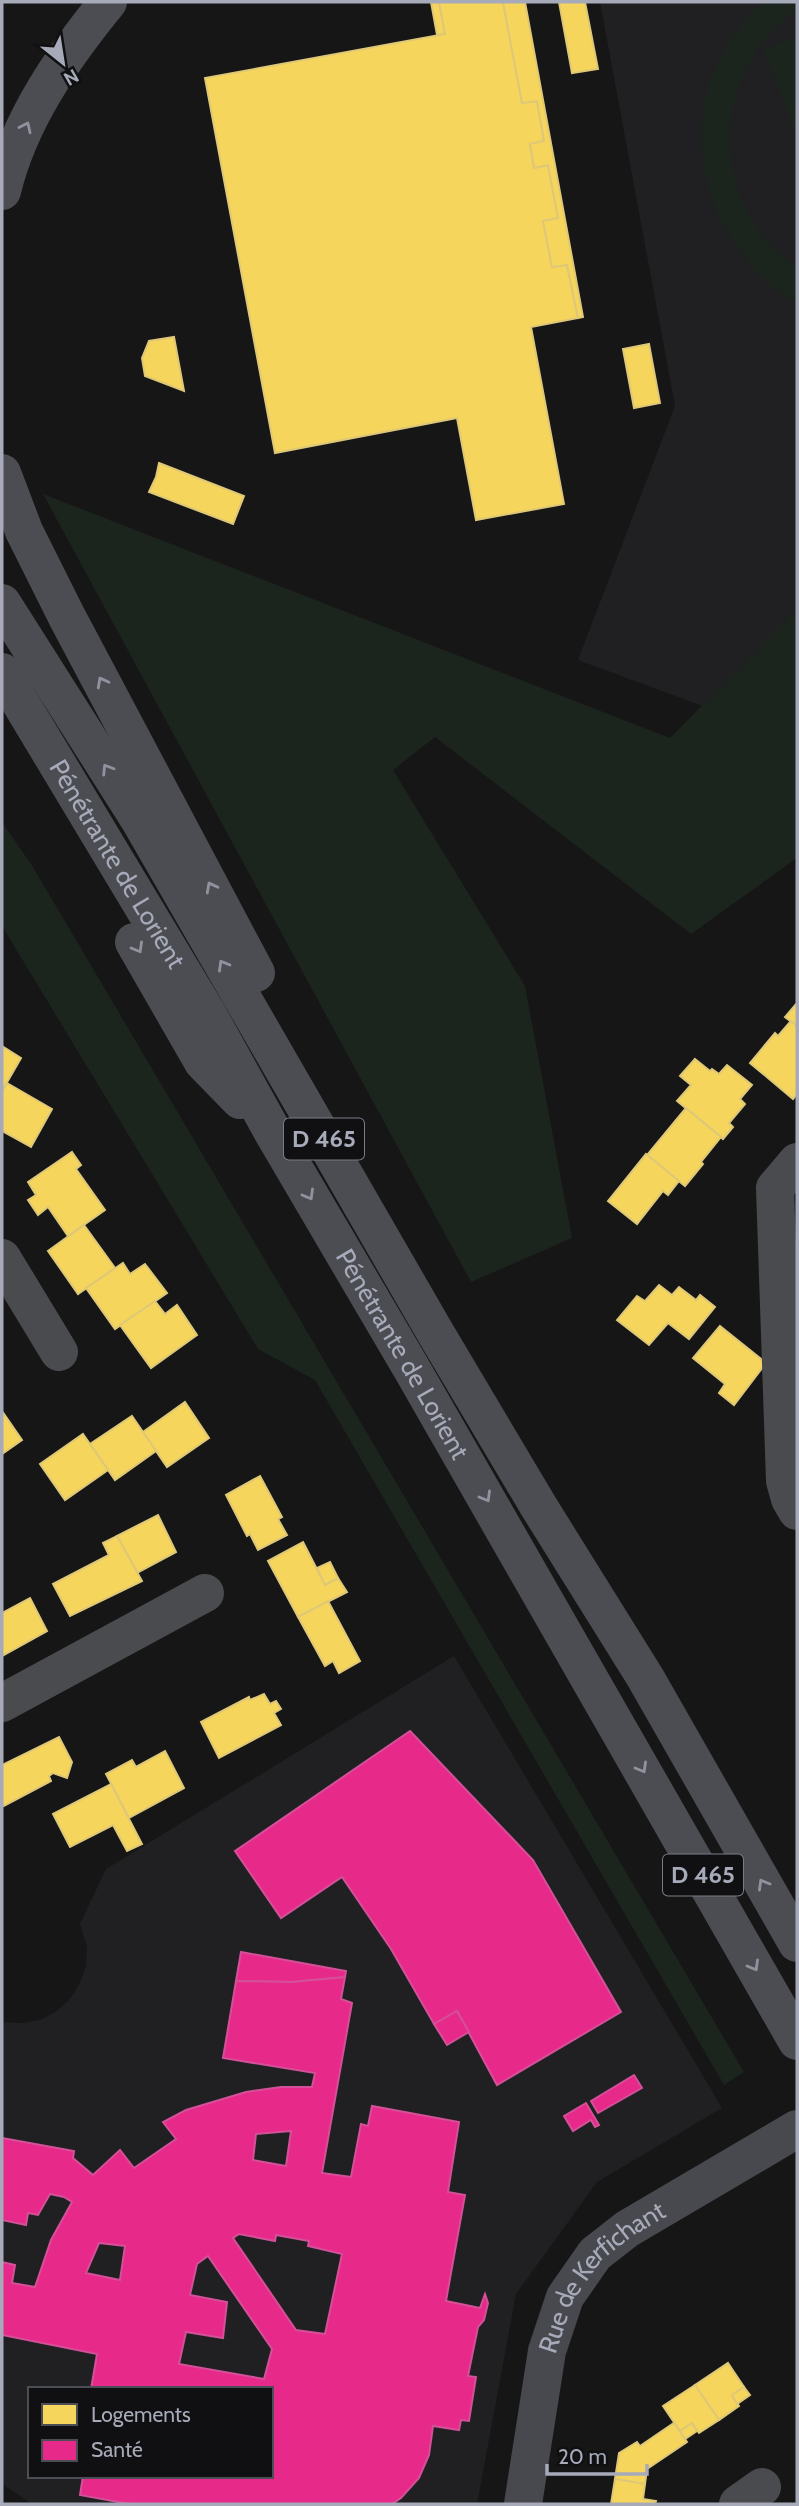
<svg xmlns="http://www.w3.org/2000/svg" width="799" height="2506" font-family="Cabin,sans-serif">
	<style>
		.built { fill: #202023; fill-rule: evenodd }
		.green { fill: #1c241e }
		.homes { fill: #f6d55c; stroke: #dec878; stroke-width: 2 }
		.health { fill: #e7298a; stroke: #d45098; stroke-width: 2; fill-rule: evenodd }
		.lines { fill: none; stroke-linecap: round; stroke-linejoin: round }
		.street { stroke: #4a4b4f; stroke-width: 38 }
		.secondary { stroke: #48494e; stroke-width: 38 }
		.highway { stroke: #4c4d52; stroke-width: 38 }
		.oneway { stroke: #90939f }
		.labels { text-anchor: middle; stroke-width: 7; stroke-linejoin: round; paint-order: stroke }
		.shield { fill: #101012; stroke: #797c87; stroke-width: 2 }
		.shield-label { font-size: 24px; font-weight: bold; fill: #a6aab9 }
		.street-label { font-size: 26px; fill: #a6aab9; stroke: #101012 }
	</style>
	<rect width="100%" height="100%" fill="#161616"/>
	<g class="built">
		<path d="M600,2H797V741L578,660L675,406Z"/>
		<path d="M454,1656L722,2108L597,2182L516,2294L477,2504H32L2,2484V2022L22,2023L40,2020L57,2011L70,1999L80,1983L86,1966L87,1947L80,1924L106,1869ZM30,2389H271V2476H30Z"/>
	</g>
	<g class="green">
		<path d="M764,2H797V10C708,73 707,204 797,267V304C777,293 768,283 752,266C683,189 682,71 764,2Z"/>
		<path d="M797,36V136L763,49Z"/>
		<path d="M43,494L670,738L797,609V858L691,934L435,737L393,770L525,986L572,1238L471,1282Z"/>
		<path d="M2,822L33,867L744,2072L724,2085L315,1380L258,1349L2,926Z"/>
	</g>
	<g class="homes">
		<path d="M431,2H439L445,34L437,35Z"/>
		<path d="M439,2H503L522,103L537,101L544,141L530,144L534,168L548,165L558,218L543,221L552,267L567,265L578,318L531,327L564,504L476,520L457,418L275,453L205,78L445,34Z"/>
		<path d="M503,2H525L583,317L578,318L567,265L552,267L543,221L558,218L548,165L534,168L530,144L544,141L537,101L522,103Z"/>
		<path d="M559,2H585L598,69L572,73Z"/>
		<path d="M174,337L184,391L145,376L142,358L149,341Z"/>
		<path d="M649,344L660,403L634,408L623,349Z"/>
		<path d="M159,463L244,496L233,524L149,492L156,477Z"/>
		<path d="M797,1003V1026L785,1017Z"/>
		<path d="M791,1021L797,1026V1094L793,1099L750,1063L775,1033L778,1036Z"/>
		<path d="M2,1046L21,1058L2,1091Z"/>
		<path d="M695,1059L710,1071L712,1069L719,1074L727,1065L752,1085L740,1099L745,1104L729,1123L733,1127L723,1139L677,1101L691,1085L680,1076Z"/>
		<path d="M7,1083L52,1109L31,1147L2,1131V1091Z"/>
		<path d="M686,1108L721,1137L701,1162L703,1164L685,1186L647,1155Z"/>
		<path d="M72,1152L81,1165L76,1169L105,1210L68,1236L48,1207L38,1215L28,1200L36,1195L28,1182Z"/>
		<path d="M646,1154L679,1181L668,1195L663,1191L637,1224L608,1201Z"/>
		<path d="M84,1225L115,1268L78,1294L48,1251Z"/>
		<path d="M123,1263L130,1274L145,1264L167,1293L115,1329L86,1288Z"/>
		<path d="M659,1285L672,1295L679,1287L696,1300L700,1295L715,1307L689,1339L668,1323L649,1345L617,1320L637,1296L645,1301Z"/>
		<path d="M155,1301L165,1314L177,1305L197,1335L151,1368L120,1325Z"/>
		<path d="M720,1326L766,1363L734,1405L719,1393L725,1384L693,1358Z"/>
		<path d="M185,1402L209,1438L167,1467L143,1432Z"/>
		<path d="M2,1411L22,1440L2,1454Z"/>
		<path d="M132,1416L156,1451L115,1480L90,1444Z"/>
		<path d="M83,1434L108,1470L65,1500L40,1464Z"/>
		<path d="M260,1476L282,1517L278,1519L287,1535L258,1550L250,1534L247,1536L226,1495Z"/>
		<path d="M158,1515L176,1552L137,1573L117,1536Z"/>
		<path d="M117,1536L142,1581L70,1616L53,1584L109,1555L103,1543Z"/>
		<path d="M303,1542L325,1585L338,1578L347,1592L298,1617L268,1561Z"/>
		<path d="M330,1562L338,1578L325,1585L317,1568Z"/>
		<path d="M30,1598L47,1631L2,1656V1613Z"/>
		<path d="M328,1601L360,1661L339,1673L333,1661L325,1666L298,1617Z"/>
		<path d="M264,1694L270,1704L276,1701L281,1709L274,1713L281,1725L219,1758L201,1722L249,1697L250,1700Z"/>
		<path d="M59,1737L72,1762L67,1778L53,1773L49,1776L51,1781L4,1806L2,1802V1765Z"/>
		<path d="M165,1751L184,1788L129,1818L106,1774L132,1760L136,1767Z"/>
		<path d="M111,1784L142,1844L127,1851L113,1825L70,1847L53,1814Z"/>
		<path d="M728,2363L744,2387L732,2395L739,2406L719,2420L695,2385Z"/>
		<path d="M695,2385L719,2420L699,2433L692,2423L680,2431L663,2406Z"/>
		<path d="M744,2387L750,2395L737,2404L732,2395Z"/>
		<path d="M674,2423L687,2442L647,2469L645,2484L615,2479L619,2453L637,2442L640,2446Z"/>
		<path d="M692,2423L697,2431L685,2439L680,2431Z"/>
		<path d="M615,2479L645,2484L643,2499L656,2501L655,2504H611Z"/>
	</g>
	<g class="health">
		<path d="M410,1731L533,1860L621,2012L497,2085L457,2011L434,2024L391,1949L342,1877L281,1918L235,1851Z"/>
		<path d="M241,1952L346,1971L345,1977L292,1982L236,1981Z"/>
		<path d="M345,1977L341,1999L352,2003L322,2173L351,2177L361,2124L368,2126L372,2106L459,2122L448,2192L465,2195L446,2301L480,2308L485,2294L488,2303L484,2320L478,2327L468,2376L476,2377L469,2421L461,2420L459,2430L433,2426L429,2455L419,2478L401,2498L392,2504H129L80,2495L83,2476H271V2389H91L97,2354L2,2335V2262L15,2265L12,2283L35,2287L51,2240L72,2202L64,2197L50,2194L38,2215L28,2213L26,2225L2,2220V2138L74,2151L73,2158L93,2175L120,2150L134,2168L176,2139L163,2122L186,2110L246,2092L281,2087H312L315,2073L223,2058L236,1981L292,1982ZM291,2131L286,2166L253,2160L256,2134ZM239,2234L275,2241L276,2235L309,2241L308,2246L342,2254L325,2334L296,2330L233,2238ZM99,2243L125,2246L120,2280L86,2273ZM208,2256L272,2349L264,2379L179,2364L186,2332L223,2338L227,2302L190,2295L197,2264Z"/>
		<path d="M457,2011L469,2032L447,2045L434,2024Z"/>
		<path d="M634,2075L642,2088L598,2113L591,2101Z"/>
		<path d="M586,2103L599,2125L595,2127L591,2120L573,2131L564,2116Z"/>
	</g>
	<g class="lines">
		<g class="street">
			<path d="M797,1162L775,1188L785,1481L790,1499L797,1511"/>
			<path d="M2,1258L59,1352"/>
			<path d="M2,1703L205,1593"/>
			<path d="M738,2504L762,2487"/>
		</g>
		<path class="secondary" id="s1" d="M523,2504L547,2351L565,2297L595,2254L627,2229L797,2129"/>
		<g class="highway">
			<path d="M2,191C19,120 63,57 108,2"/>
			<path d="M2,473L24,531L67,617L256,973"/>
			<path d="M2,603L139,819L435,1332L539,1507L645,1677L797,1943"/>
			<path id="s2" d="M2,672L207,1013L275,1136L413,1371L797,2041"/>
			<path d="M134,942L203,1062L240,1100"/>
		</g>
	</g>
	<defs><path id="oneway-chevron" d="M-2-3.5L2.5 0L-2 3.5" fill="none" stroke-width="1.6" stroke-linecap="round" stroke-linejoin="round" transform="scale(1.75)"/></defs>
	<g class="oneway">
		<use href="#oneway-chevron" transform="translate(26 127) rotate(-65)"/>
		<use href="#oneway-chevron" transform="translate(102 682) rotate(-118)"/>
		<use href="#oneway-chevron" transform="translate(107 769) rotate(-122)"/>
		<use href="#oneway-chevron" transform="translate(211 887) rotate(-118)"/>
		<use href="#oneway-chevron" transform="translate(138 948) rotate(60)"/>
		<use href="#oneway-chevron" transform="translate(223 965) rotate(-120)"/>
		<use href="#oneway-chevron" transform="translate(309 1195) rotate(60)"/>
		<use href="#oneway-chevron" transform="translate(486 1497) rotate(60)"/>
		<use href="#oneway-chevron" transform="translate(642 1768) rotate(60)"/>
		<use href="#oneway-chevron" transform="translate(763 1884) rotate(-120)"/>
		<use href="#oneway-chevron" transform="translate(754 1966) rotate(60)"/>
	</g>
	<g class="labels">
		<g class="shield">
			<rect x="284" y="1118.5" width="80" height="41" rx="5"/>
			<rect x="663" y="1854.5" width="80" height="41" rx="5"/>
		</g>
		<g class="shield-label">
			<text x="324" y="1147">D 465</text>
			<text x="703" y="1883">D 465</text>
		</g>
		<g class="street-label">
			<text dy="9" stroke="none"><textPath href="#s2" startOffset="224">Pénétrante de Lorient</textPath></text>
			<text dy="9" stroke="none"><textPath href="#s2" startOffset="791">Pénétrante de Lorient</textPath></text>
			<text dy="9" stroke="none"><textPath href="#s1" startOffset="250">Rue de Kerfichant</textPath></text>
		</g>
	</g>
	<rect width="799" height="2506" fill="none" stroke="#a6aab9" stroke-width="7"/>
	<rect x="28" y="2387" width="245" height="91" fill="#101012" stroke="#4c4e55" stroke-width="2"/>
	<rect x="42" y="2404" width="35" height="21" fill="#f6d55c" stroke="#4c4e55" stroke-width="2"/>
	<text x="91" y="2422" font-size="21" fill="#a6aab9">Logements</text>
	<rect x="42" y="2440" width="35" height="21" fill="#e7298a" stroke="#4c4e55" stroke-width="2"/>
	<text x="91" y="2457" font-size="21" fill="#a6aab9">Santé</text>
	<g transform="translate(63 63) rotate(150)" stroke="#101012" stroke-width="5" paint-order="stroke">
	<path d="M0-5L12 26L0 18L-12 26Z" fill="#a6aab9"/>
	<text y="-10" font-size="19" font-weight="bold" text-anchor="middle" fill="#a6aab9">N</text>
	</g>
	<path d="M547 2464v10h100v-10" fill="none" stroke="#a6aab9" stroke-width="3.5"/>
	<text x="558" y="2464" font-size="21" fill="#a6aab9" stroke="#101012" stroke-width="5" paint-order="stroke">20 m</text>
</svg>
